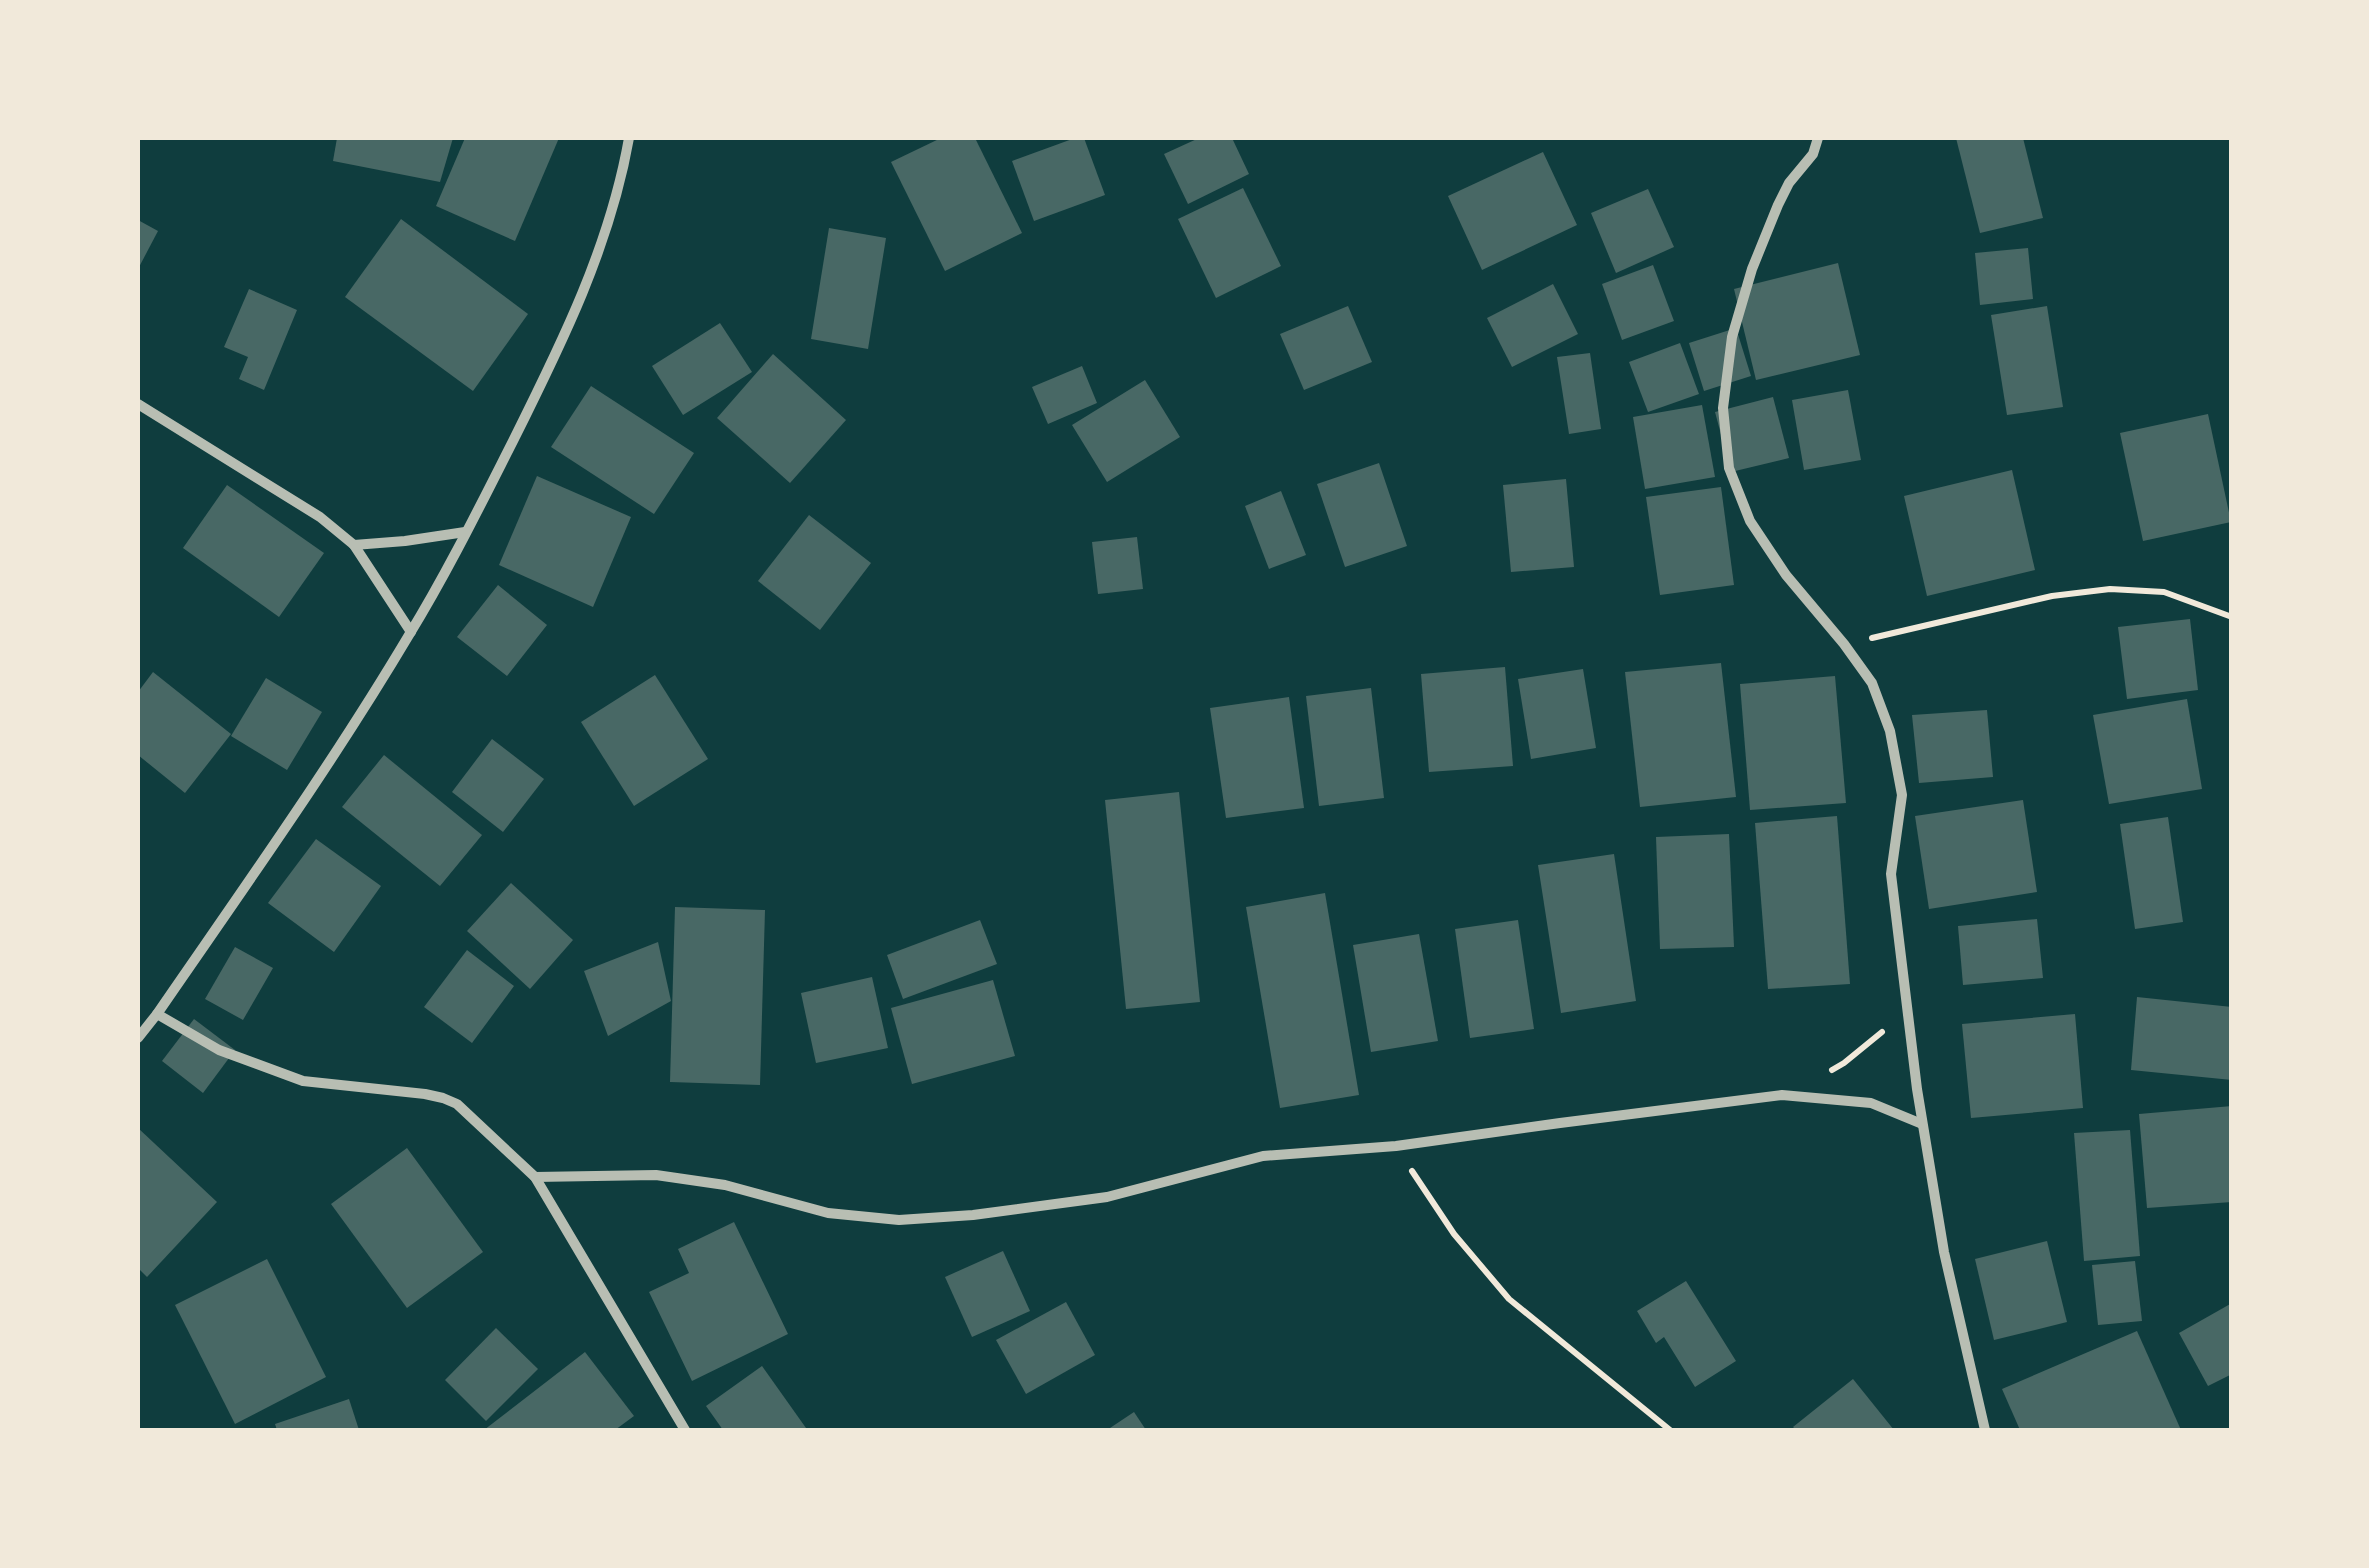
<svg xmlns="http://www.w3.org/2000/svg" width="2369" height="1568" font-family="Poppins,sans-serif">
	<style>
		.building { fill: #486865 }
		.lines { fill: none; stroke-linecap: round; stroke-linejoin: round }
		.path { stroke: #f1e9da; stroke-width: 6 }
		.minor { stroke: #b8beb3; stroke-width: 10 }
	</style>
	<rect width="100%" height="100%" fill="#0f3d3e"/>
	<g class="building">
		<path d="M337,138H453L440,182L333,161Z"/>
		<path d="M465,138H559L515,241L436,206Z"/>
		<path d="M941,138H975L1022,233L945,271L891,162Z"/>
		<path d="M1075,138H1084L1105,195L1034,221L1012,161Z"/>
		<path d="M1199,138H1232L1249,174L1188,204L1164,154Z"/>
		<path d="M1956,138H2023L2043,218L1980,233Z"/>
		<path d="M1543,152L1577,225L1482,270L1448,196Z"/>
		<path d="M1243,188L1281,266L1216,298L1178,219Z"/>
		<path d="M1648,189L1674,247L1616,273L1591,213Z"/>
		<path d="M401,219L528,314L473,391L345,297Z"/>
		<path d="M138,220L158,231L138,269Z"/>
		<path d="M829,228L886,238L868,349L811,339Z"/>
		<path d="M2028,248L2033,299L1980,305L1975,253Z"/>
		<path d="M1838,263L1860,355L1756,380L1734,289Z"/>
		<path d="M1653,265L1674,321L1622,340L1602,284Z"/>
		<path d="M1553,284L1578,334L1512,367L1487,318Z"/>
		<path d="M249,289L297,310L264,390L239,379L248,357L224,347Z"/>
		<path d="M1348,306L1372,362L1304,390L1280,334Z"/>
		<path d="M2047,306L2063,407L2007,415L1991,315Z"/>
		<path d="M720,323L752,372L683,415L652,366Z"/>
		<path d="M1736,328L1751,376L1704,391L1689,343Z"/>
		<path d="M1680,343L1699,394L1648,412L1629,362Z"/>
		<path d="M1590,353L1601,429L1569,434L1557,357Z"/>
		<path d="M773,354L846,420L790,483L717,418Z"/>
		<path d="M1082,366L1097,403L1048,424L1032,387Z"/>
		<path d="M1145,380L1180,437L1107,482L1072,425Z"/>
		<path d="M591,386L694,453L654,514L551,447Z"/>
		<path d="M1848,390L1861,460L1804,470L1792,400Z"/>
		<path d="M1773,397L1789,458L1731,472L1715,412Z"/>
		<path d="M1702,405L1715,477L1645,489L1633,417Z"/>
		<path d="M2208,414L2231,522L2143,541L2120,433Z"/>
		<path d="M1379,463L1407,546L1345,567L1317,484Z"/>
		<path d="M2012,470L2035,570L1927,596L1904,496Z"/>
		<path d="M537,476L631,517L593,607L499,565Z"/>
		<path d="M1566,479L1574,567L1511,572L1503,485Z"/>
		<path d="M227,485L324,553L279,617L183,548Z"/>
		<path d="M1721,487L1734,585L1660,595L1646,497Z"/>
		<path d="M1281,491L1306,555L1269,569L1245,506Z"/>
		<path d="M809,515L871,563L820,630L758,581Z"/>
		<path d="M1137,537L1143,589L1098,594L1092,542Z"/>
		<path d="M498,585L547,625L507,676L457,637Z"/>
		<path d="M2190,619L2198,690L2127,699L2118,627Z"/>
		<path d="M1721,663L1736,797L1640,807L1625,672Z"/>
		<path d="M1505,667L1513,766L1429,772L1421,674Z"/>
		<path d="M1583,669L1596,748L1531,759L1518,679Z"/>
		<path d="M153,672L231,734L185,793L138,755V692Z"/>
		<path d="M655,675L708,759L634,806L581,722Z"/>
		<path d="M1835,676L1846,803L1750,810L1740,684Z"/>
		<path d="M266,678L322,712L287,770L231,736Z"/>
		<path d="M1371,688L1384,798L1319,806L1306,696Z"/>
		<path d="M1289,697L1304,808L1226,818L1210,708Z"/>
		<path d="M2187,699L2202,789L2109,804L2093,715Z"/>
		<path d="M1987,710L1993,777L1919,783L1912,715Z"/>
		<path d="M492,739L544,779L503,832L452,792Z"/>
		<path d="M384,755L482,835L440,886L342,807Z"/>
		<path d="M1179,792L1200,1002L1126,1009L1105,800Z"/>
		<path d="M2023,800L2037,892L1929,909L1915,816Z"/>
		<path d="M1837,816L1850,984L1768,989L1755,823Z"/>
		<path d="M2168,817L2183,922L2135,929L2120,824Z"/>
		<path d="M1729,834L1734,947L1660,949L1656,837Z"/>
		<path d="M316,839L381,886L334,952L268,903Z"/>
		<path d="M1614,854L1636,1001L1561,1013L1538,865Z"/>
		<path d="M511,883L573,940L530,989L467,931Z"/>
		<path d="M1325,893L1359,1095L1280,1108L1246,907Z"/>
		<path d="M675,907L765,910L760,1085L670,1082Z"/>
		<path d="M2037,919L2043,978L1963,985L1958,926Z"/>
		<path d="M980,920L997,964L903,999L887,955Z"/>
		<path d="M1518,920L1534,1029L1470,1038L1455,929Z"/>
		<path d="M1419,934L1438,1041L1371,1052L1353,945Z"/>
		<path d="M658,942L671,1001L608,1036L584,971Z"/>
		<path d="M235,947L273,968L243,1020L205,999Z"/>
		<path d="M467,950L514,986L472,1043L424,1007Z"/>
		<path d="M872,977L888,1048L816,1063L801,993Z"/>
		<path d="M993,980L1015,1056L912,1084L891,1008Z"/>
		<path d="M2137,997L2232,1007V1080L2131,1070Z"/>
		<path d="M2075,1014L2083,1108L1971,1118L1962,1024Z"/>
		<path d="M194,1019L235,1050L203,1093L162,1061Z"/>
		<path d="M2232,1106V1202L2147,1208L2139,1114Z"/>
		<path d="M138,1128L217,1202L147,1277L138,1268Z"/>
		<path d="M2130,1130L2140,1256L2084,1261L2074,1133Z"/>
		<path d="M407,1148L483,1252L407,1308L331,1204Z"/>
		<path d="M734,1222L788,1334L692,1381L649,1292L689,1273L678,1249Z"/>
		<path d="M2047,1241L2067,1322L1994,1340L1975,1259Z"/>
		<path d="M1003,1251L1030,1311L972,1337L945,1277Z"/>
		<path d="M267,1259L326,1377L235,1424L175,1305Z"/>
		<path d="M2135,1261L2142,1321L2098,1325L2092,1265Z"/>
		<path d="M1686,1281L1736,1361L1695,1387L1664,1337L1656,1343L1637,1311Z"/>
		<path d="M1066,1302L1095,1355L1026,1394L996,1340Z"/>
		<path d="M2232,1303V1374L2208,1386L2179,1333Z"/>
		<path d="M496,1328L538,1369L486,1421L445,1380Z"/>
		<path d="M2137,1331L2181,1430H2020L2002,1389Z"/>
		<path d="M585,1352L634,1416L615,1430H484Z"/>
		<path d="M762,1366L806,1428L801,1430H723L706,1406Z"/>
		<path d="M1853,1379L1894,1430H1796L1793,1427Z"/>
		<path d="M349,1399L359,1430H277L275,1424Z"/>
		<path d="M1134,1412L1146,1430H1107Z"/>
	</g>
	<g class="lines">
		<g class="path">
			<path d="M1872,638L2052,596L2110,589L2164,592L2232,617"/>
			<path d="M1832,1070L1844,1063L1882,1032"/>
			<path d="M1412,1171L1454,1234L1509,1299L1670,1430"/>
		</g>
		<g class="minor">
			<path d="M1818,138L1813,154L1789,183L1778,205L1752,269L1732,337L1723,408L1729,468L1750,521L1786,575L1844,644L1872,683L1890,731L1902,795L1891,874L1917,1089L1944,1252L1985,1430"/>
			<path d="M138,404L320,517L354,545L411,632"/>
			<path d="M354,545L405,541L465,532"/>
			<path d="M157,1014L219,1050L303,1081L425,1094L443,1098L457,1104L535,1177L685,1430"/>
			<path d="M138,1038L157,1014C243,889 331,766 409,635C447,573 480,506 513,441C562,343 610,246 629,138"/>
			<path d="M535,1177L656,1175L725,1185L828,1213L899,1220L973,1215L1107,1197L1263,1156L1396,1146L1560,1123L1782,1095L1871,1103L1922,1124"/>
		</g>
	</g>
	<rect width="2369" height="1568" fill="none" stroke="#f1e9da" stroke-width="280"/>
</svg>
